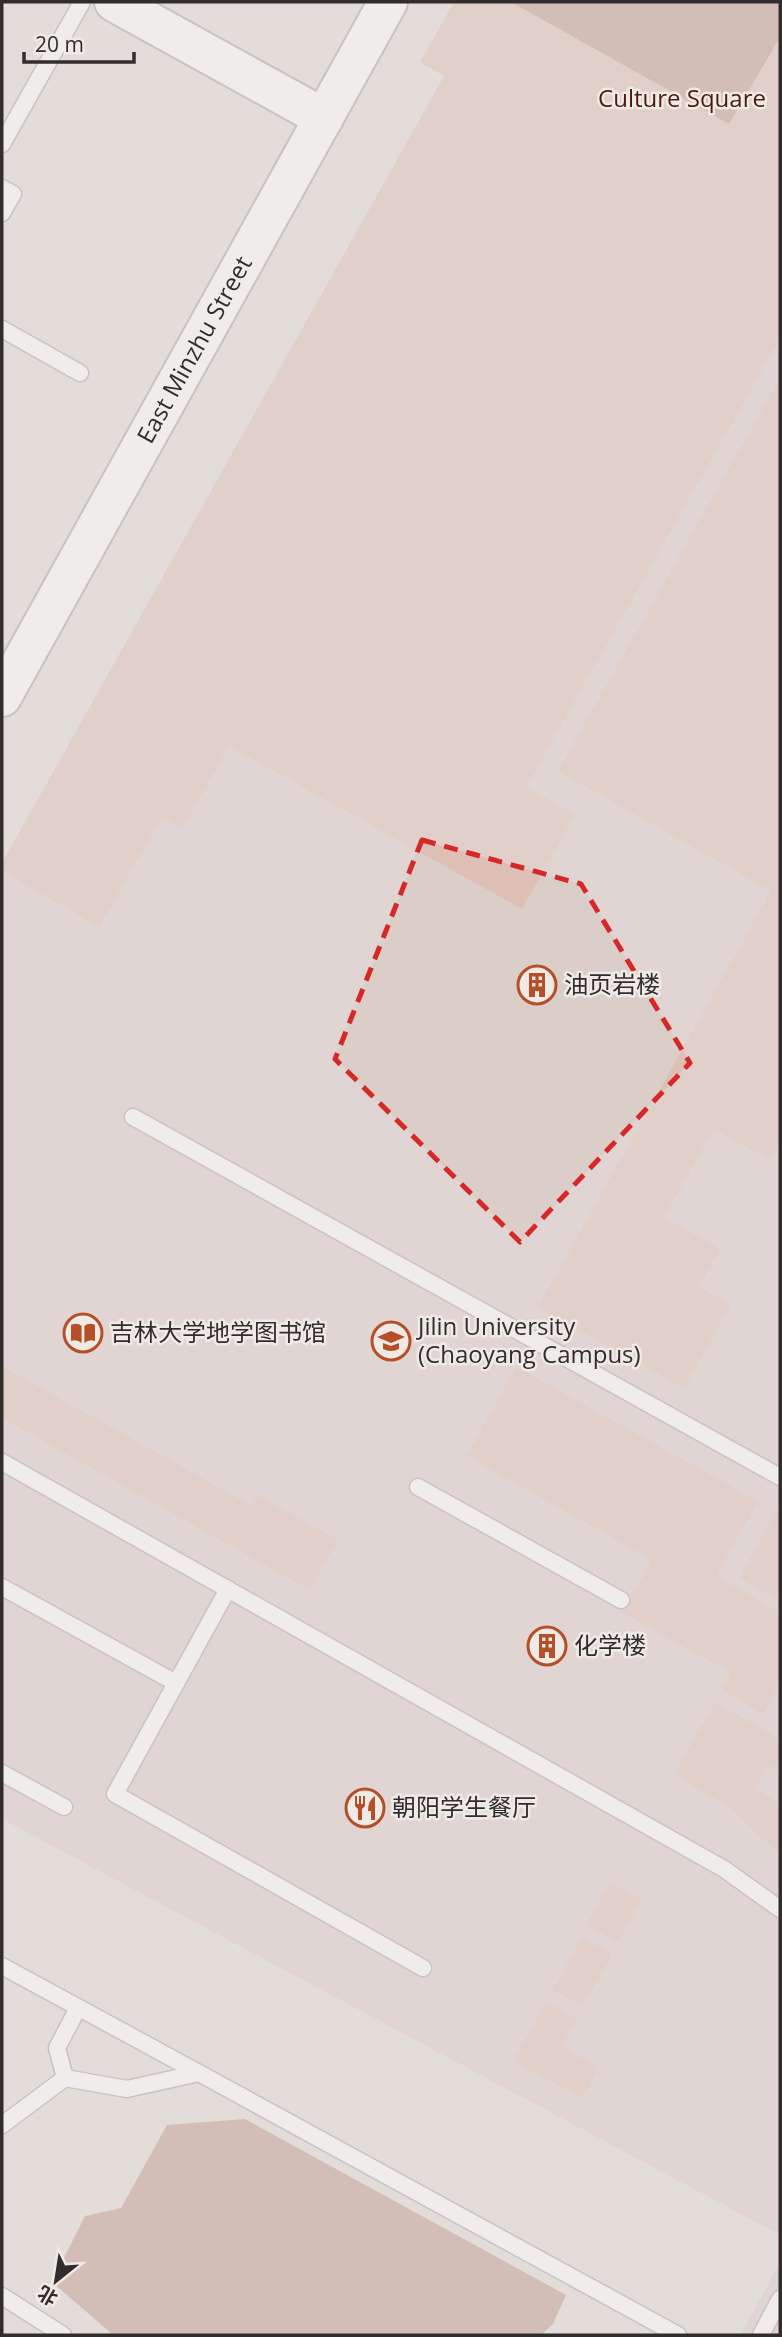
<svg xmlns="http://www.w3.org/2000/svg" width="782" height="2337" font-family="'Open Sans','Noto Sans SC',sans-serif">
	<style>
		.built { fill: #dbcdc8 }
		.green { fill: #ddbfb5 }
		.forest { fill: #bf998c }
		.lines { fill: none; stroke-linecap: round; stroke-linejoin: round }
		.lane-casing { stroke: #a9a3a1; stroke-width: 19 }
		.secondary-casing { stroke: #a9a3a1; stroke-width: 42 }
		.lane { stroke: #fff; stroke-width: 16 }
		.secondary { stroke: #fff; stroke-width: 38 }
		.marked { fill: none; stroke: #d62828; stroke-width: 5; stroke-dasharray: 14 9; stroke-linejoin: round }
		.labels { text-anchor: middle; stroke-width: 5; stroke-linejoin: round; paint-order: stroke }
		.park-label { font-size: 24px; fill: #4c1c09; stroke: #f0eae7 }
		.street-label { font-size: 24px; fill: #302d2c; stroke: #f0eae7 }
		.poi-label { font-size: 24px; fill: #302d2c; stroke: #f0eae7; text-anchor: start }
	</style>
	<rect width="100%" height="100%" fill="#e3ddda"/>
	<g class="built">
		<path d="M780,265V2235L2,1819V863Z"/>
		<path d="M780,2263V2335H740Z"/>
	</g>
	<g class="green">
		<path d="M454,2H780V338L526,787L575,814L522,909L229,746L183,828L162,817L99,927L2,871V863L444,76L420,62Z"/>
		<path d="M780,378V1142L770,1160L714,1129L664,1217L720,1249L699,1287L731,1305L684,1388L538,1307L771,891L558,771Z"/>
		<path d="M2,1366L252,1506L258,1496L338,1540L310,1590L2,1418Z"/>
		<path d="M516,1367L758,1501L716,1576L780,1612V1683L763,1714L722,1690L731,1673L623,1613L652,1560L467,1456Z"/>
		<path d="M776,1511L780,1513V1600L739,1578Z"/>
		<path d="M715,1702L780,1739V1761L776,1769L768,1765L755,1789L780,1803V1855L727,1805L674,1775Z"/>
		<path d="M610,1882L642,1899L618,1942L586,1925Z"/>
		<path d="M582,1937L612,1954L583,2006L553,1990Z"/>
		<path d="M546,2002L577,2018L561,2047L599,2067L582,2098L513,2061Z"/>
	</g>
	<g class="forest">
		<path d="M511,2H780V37L729,124Z"/>
		<path d="M245,2119L566,2295L553,2324L541,2335H113L52,2282L85,2216L121,2208L167,2125Z"/>
	</g>
	<g class="lines">
		<defs>
			<g id="lane">
				<path d="M2,144L82,2"/>
				<path d="M2,188L13,194L2,213"/>
				<path d="M2,329L80,373"/>
				<path d="M133,1117L780,1477"/>
				<path d="M2,1462L724,1869L780,1909"/>
				<path d="M418,1487L621,1600"/>
				<path d="M2,1587L176,1683"/>
				<path d="M228,1589L115,1794L423,1968"/>
				<path d="M2,1773L64,1807"/>
				<path d="M2,1966L199,2073"/>
				<path d="M65,2078L57,2048L78,2008"/>
				<path d="M2,2125L65,2078L127,2089L199,2073L678,2335"/>
				<path d="M2,2296L63,2335"/>
				<path d="M761,2335L780,2299"/>
			</g>
			<g id="secondary">
				<path d="M114,2L324,118"/>
				<path id="s1" d="M2,697L388,2"/>
			</g>
		</defs>
		<use href="#lane" class="lane-casing"/>
		<use href="#secondary" class="secondary-casing"/>
		<use href="#lane" class="lane"/>
		<use href="#secondary" class="secondary"/>
	</g>
	<path d="M0 0H782V2337H0ZM422,840L581,884L690,1063L520,1242L335,1059Z" fill="#e3ddda" fill-opacity=".55" fill-rule="evenodd"/>
	<path class="marked" d="M422,840L581,884L690,1063L520,1242L335,1059Z"/>
	<defs>
		<symbol id="building-ring" viewBox="-11 -11 22 22"><circle r="9.5" fill="#f0eae7" stroke="#b64f27" stroke-width="1.5"/><path d="M-4-6H4V6H1V3H-1V6H-4ZM-2.5-4.3h1.7v1.8h-1.7ZM.8-4.3h1.7v1.8H.8ZM-2.5-1h1.7V.8h-1.7ZM.8-1h1.7V.8H.8Z" fill="#b64f27"/></symbol>
		<symbol id="library-ring" viewBox="-11 -11 22 22"><circle r="9.5" fill="#f0eae7" stroke="#b64f27" stroke-width="1.5"/><path d="M-6-4Q-3-5.5-.7-3.5V5Q-3 3-6 4ZM6-4Q3-5.5 .7-3.5V5Q3 3 6 4Z" fill="#b64f27"/></symbol>
		<symbol id="university-ring" viewBox="-11 -11 22 22"><circle r="9.5" fill="#f0eae7" stroke="#b64f27" stroke-width="1.5"/><path d="M0-5L7-2L0 1L-7-2ZM-4 1L0 2.5L4 1V4Q0 6-4 4Z" fill="#b64f27"/></symbol>
		<symbol id="restaurant-ring" viewBox="-11 -11 22 22"><circle r="9.5" fill="#f0eae7" stroke="#b64f27" stroke-width="1.5"/><path d="M-5-6h1v4h1v-4h1v4h1v-4h1v5L-1.5 .5V6h-2V.5L-5-1ZM5-6V6H3V1.5H1.5Q1.5-4 5-6Z" fill="#b64f27"/></symbol>
	</defs>
	<g fill-rule="evenodd">
		<use href="#building-ring" x="515" y="963" width="44" height="44"/>
		<use href="#library-ring" x="61" y="1311" width="44" height="44"/>
		<use href="#university-ring" x="369" y="1319" width="44" height="44"/>
		<use href="#building-ring" x="525" y="1624" width="44" height="44"/>
		<use href="#restaurant-ring" x="343" y="1786" width="44" height="44"/>
	</g>
	<g class="labels">
		<g class="park-label">
			<text x="682" y="107">Culture Square</text>
		</g>
		<g class="street-label">
			<text dy="8" stroke="none"><textPath href="#s1" startOffset="397">East Minzhu Street</textPath></text>
		</g>
		<g class="poi-label">
			<text x="564" y="993">油页岩楼</text>
			<text x="418" y="1335">Jilin University<tspan x="418" dy="28">(Chaoyang Campus)</tspan></text>
			<text x="110" y="1341">吉林大学地学图书馆</text>
			<text x="574" y="1654">化学楼</text>
			<text x="392" y="1816">朝阳学生餐厅</text>
		</g>
	</g>
	<rect width="782" height="2337" fill="none" stroke="#302d2c" stroke-width="7"/>
	<g transform="translate(56 2281) rotate(210)" stroke="#f0eae7" stroke-width="5" paint-order="stroke">
	<path d="M0-5L12 26L0 18L-12 26Z" fill="#302d2c"/>
	<text y="-10" font-size="19" font-weight="bold" text-anchor="middle" fill="#302d2c">北</text>
	</g>
	<path d="M24 52v10h110v-10" fill="none" stroke="#302d2c" stroke-width="3.5"/>
	<text x="35" y="52" font-size="21" fill="#302d2c" stroke="#f0eae7" stroke-width="5" paint-order="stroke">20 m</text>
</svg>
